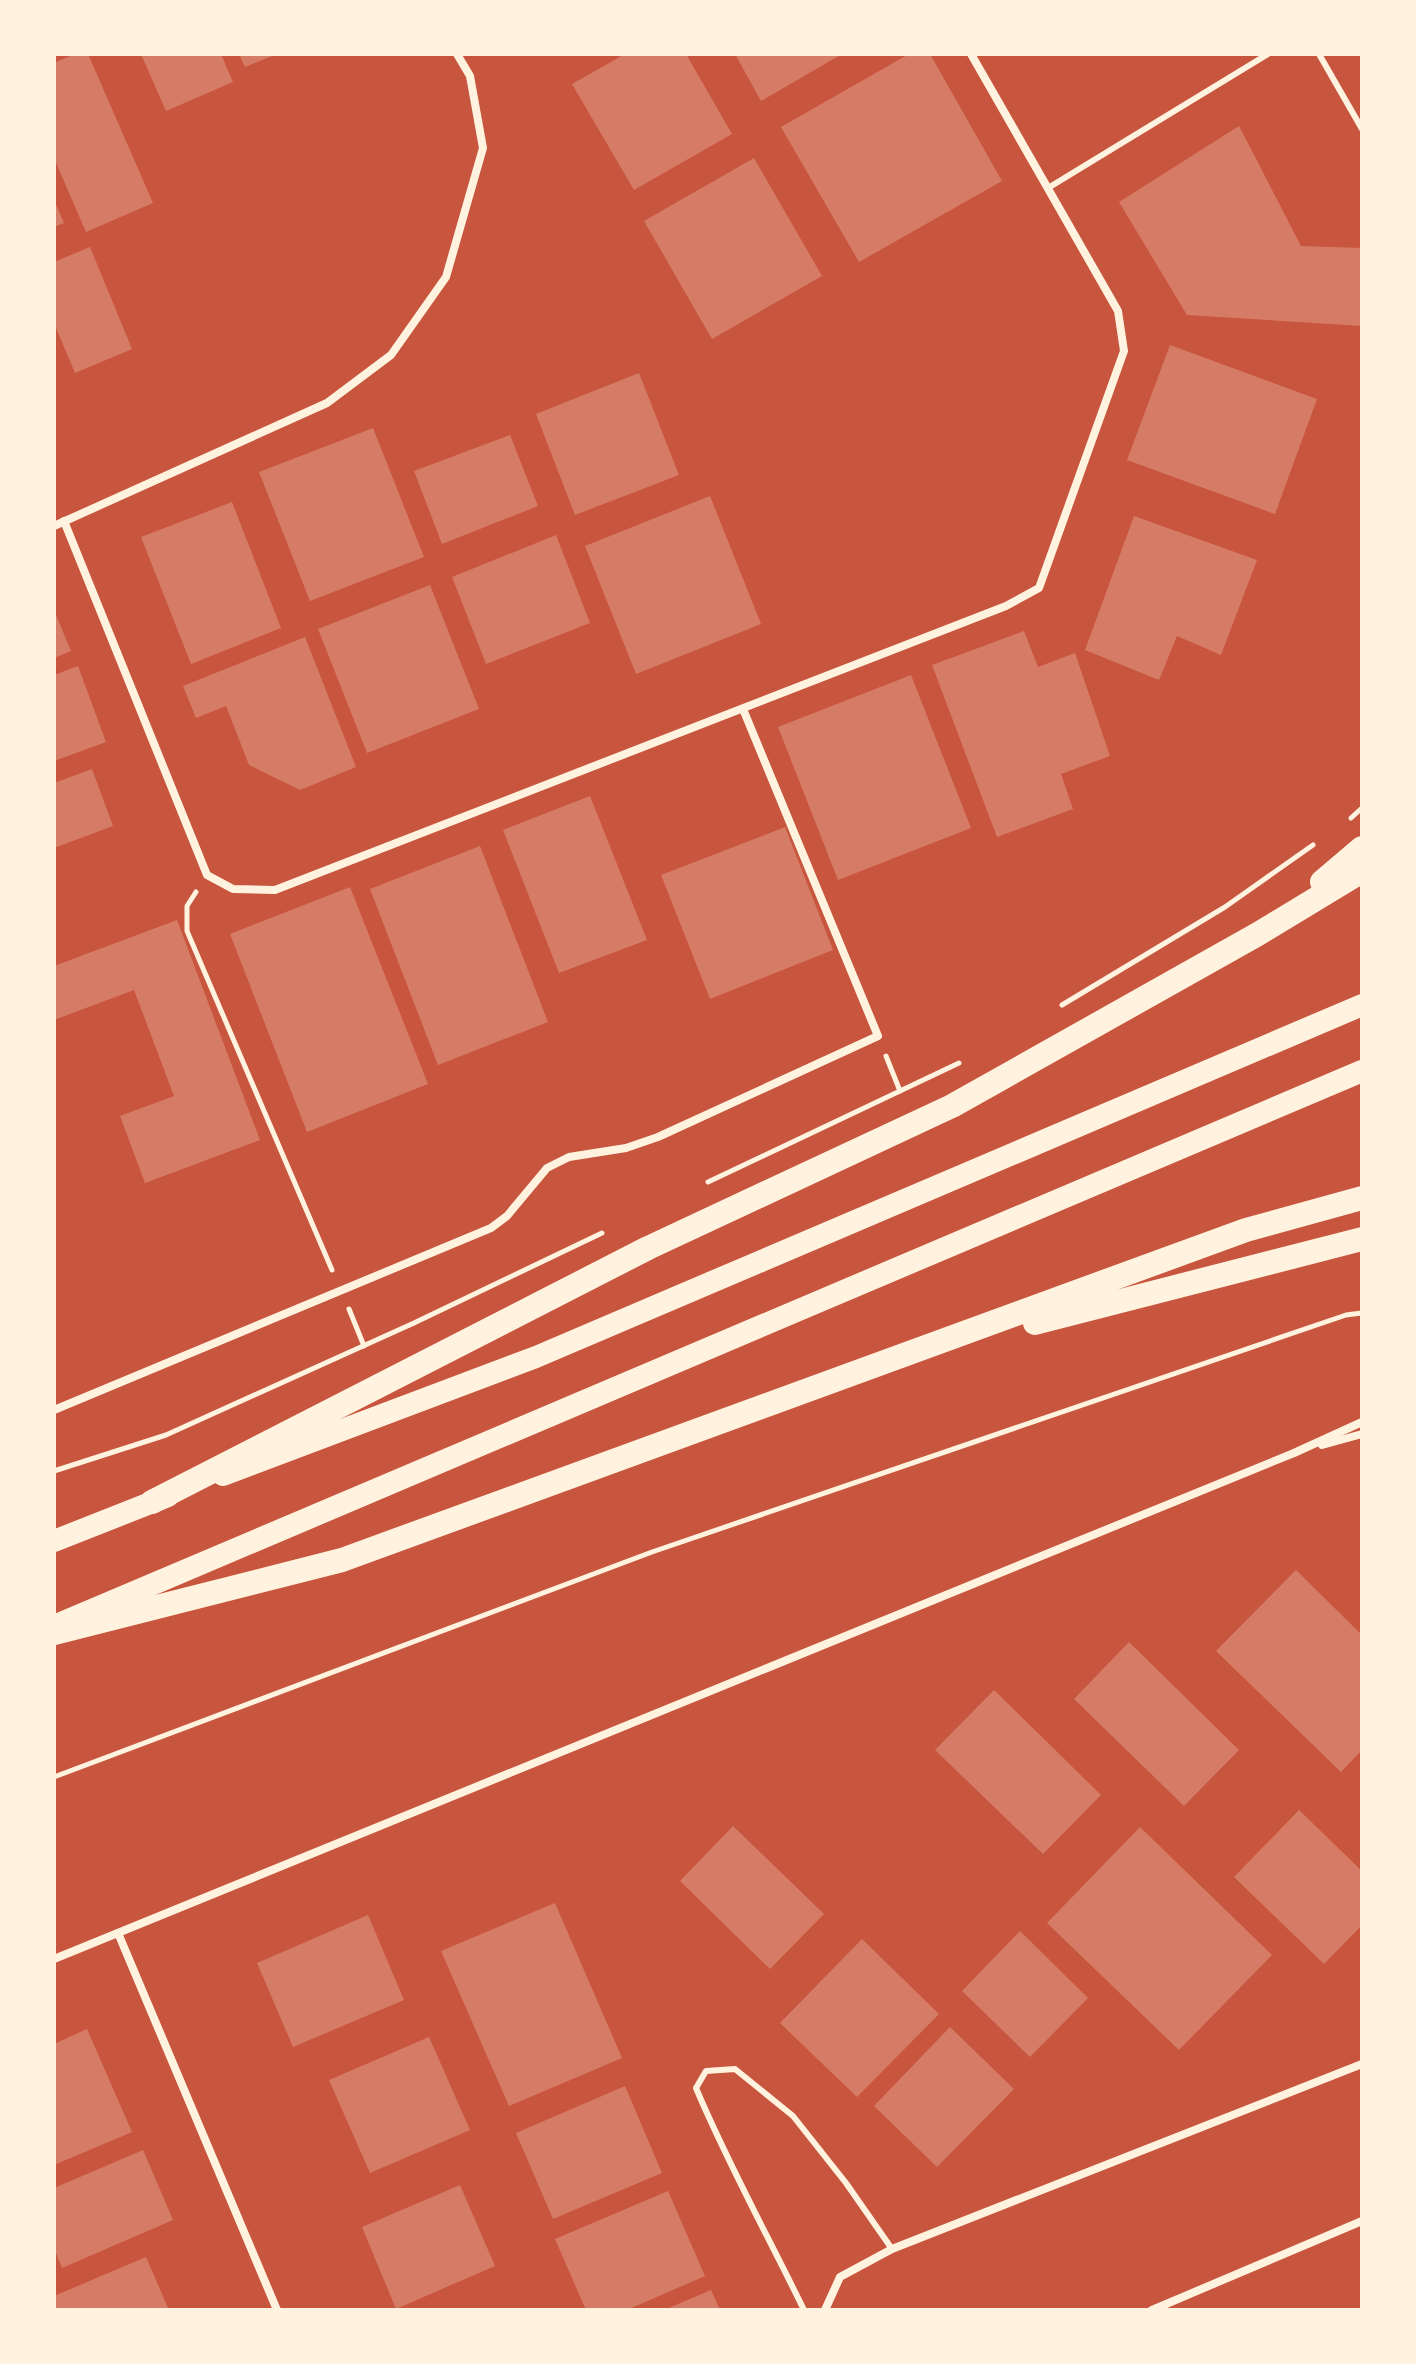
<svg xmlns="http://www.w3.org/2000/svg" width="1416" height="2364" font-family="Lora,serif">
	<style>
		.building { fill: #d67c66 }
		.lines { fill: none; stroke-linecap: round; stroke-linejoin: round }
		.path { stroke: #fff3e0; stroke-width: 5 }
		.service { stroke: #fff3e0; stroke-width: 6 }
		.minor { stroke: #fff3e0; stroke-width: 8 }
		.trunk { stroke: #fff3e0; stroke-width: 22 }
		.motorway { stroke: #fff3e0; stroke-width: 24 }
	</style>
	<rect width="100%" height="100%" fill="#c8553d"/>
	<g class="building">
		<path d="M75,54H88L153,203L86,232L54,158V63Z"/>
		<path d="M141,54H221L233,82L166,111Z"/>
		<path d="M239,54H277L245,67Z"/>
		<path d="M625,54H686L732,134L634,190L572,84Z"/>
		<path d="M735,54H842L761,101Z"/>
		<path d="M909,54H930L1002,181L859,262L781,127Z"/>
		<path d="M1239,126L1301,246L1362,248V326L1187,315L1119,202Z"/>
		<path d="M754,158L822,276L712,339L644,221Z"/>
		<path d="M54,200L64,223L54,227Z"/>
		<path d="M90,247L132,349L75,373L54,323V262Z"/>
		<path d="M1170,345L1317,399L1275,514L1127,460Z"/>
		<path d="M639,373L679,475L575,515L536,414Z"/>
		<path d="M373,428L424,557L310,601L259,472Z"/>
		<path d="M510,435L538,506L442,544L414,471Z"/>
		<path d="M710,496L761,624L636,674L585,546Z"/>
		<path d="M232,502L281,628L191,664L141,537Z"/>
		<path d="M1134,516L1257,560L1221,655L1177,636L1159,680L1085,650Z"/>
		<path d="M556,535L590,623L486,664L452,577Z"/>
		<path d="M430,585L479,709L367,753L318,629Z"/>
		<path d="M54,610L71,651L54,658Z"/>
		<path d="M1024,631L1038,667L1075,653L1110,756L1061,774L1073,809L997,837L932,665Z"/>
		<path d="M305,637L356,767L300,790L249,765L226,706L196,718L183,686Z"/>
		<path d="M78,666L106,742L54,761V675Z"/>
		<path d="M911,675L971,828L838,880L778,727Z"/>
		<path d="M92,769L113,826L54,848V783Z"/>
		<path d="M590,796L647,940L559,973L503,830Z"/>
		<path d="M785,827L833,950L710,999L661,875Z"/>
		<path d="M480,846L548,1022L438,1065L370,889Z"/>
		<path d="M350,887L428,1084L307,1132L230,934Z"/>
		<path d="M177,920L260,1140L145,1183L120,1116L174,1096L134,990L54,1020V966Z"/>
		<path d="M1296,1570L1362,1635V1750L1341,1772L1216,1651Z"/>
		<path d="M1129,1642L1239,1750L1184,1806L1074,1699Z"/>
		<path d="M994,1690L1101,1795L1043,1854L935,1750Z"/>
		<path d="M1299,1810L1362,1871V1925L1324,1964L1234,1877Z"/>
		<path d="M733,1826L824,1914L770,1969L680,1881Z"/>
		<path d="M1140,1827L1272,1955L1179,2050L1047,1923Z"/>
		<path d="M555,1903L622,2058L509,2106L441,1951Z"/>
		<path d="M368,1915L404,2000L293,2047L257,1963Z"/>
		<path d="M1020,1931L1088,1998L1030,2057L962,1991Z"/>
		<path d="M862,1939L939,2014L857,2097L780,2023Z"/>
		<path d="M950,2027L1014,2089L937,2167L874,2106Z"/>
		<path d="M87,2029L132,2132L54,2165V2044Z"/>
		<path d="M429,2037L470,2130L370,2173L329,2080Z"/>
		<path d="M625,2086L662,2173L553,2219L516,2133Z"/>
		<path d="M143,2150L173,2220L62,2268L54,2248V2188Z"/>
		<path d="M460,2185L495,2266L396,2309L362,2227Z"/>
		<path d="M668,2191L705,2276L627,2310H586L555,2239Z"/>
		<path d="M146,2257L169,2310H54V2296Z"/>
		<path d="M711,2290L720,2310H664Z"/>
	</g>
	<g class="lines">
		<g class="path">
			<path d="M1351,818L1362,808"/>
			<path d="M196,892L187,906V931L332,1270"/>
			<path d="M1062,1005L1225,907L1313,845"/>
			<path d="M886,1056L900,1091"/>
			<path d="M708,1182L959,1063"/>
			<path d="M349,1309L364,1346"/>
			<path d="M54,1471L166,1435L414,1323L602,1233"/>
			<path d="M54,1777L652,1552L1346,1315L1362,1313"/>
		</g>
		<g class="service">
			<path d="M1319,54L1362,129"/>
			<path d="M1048,188L1268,54"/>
			<path d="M804,2310C768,2236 728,2164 696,2088L706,2071L735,2069L793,2116L846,2183L892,2249"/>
		</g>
		<g class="minor">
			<path d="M64,521L207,875L233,889L275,890L1006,606L1039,588L1124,351L1118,311L971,54"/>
			<path d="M54,526L327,403L391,355L446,277L483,148L470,76L457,54"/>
			<path d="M54,1410L491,1228L507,1216L547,1168L569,1157L626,1148L658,1137L878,1036L743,709"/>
			<path d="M1322,1445L1362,1434"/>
			<path d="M118,1933L277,2310"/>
			<path d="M54,1959L1294,1453L1362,1422"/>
			<path d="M825,2310L840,2277L892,2249L1362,2064"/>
			<path d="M1152,2310L1362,2221"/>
		</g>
		<g class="trunk">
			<path d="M223,1475L536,1357L1362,1005"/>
			<path d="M54,1541L168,1496"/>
			<path d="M59,1624L1362,1071"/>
		</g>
		<g class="motorway">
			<path d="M1322,882L1362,848"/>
			<path d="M1035,1323L1362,1239"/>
			<path d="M152,1502L648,1248L952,1106L1258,934L1362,871"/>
			<path d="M54,1633L342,1560L1246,1230L1362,1198"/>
		</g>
	</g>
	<rect width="1416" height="2364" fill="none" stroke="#fff3e0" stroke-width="112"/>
</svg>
